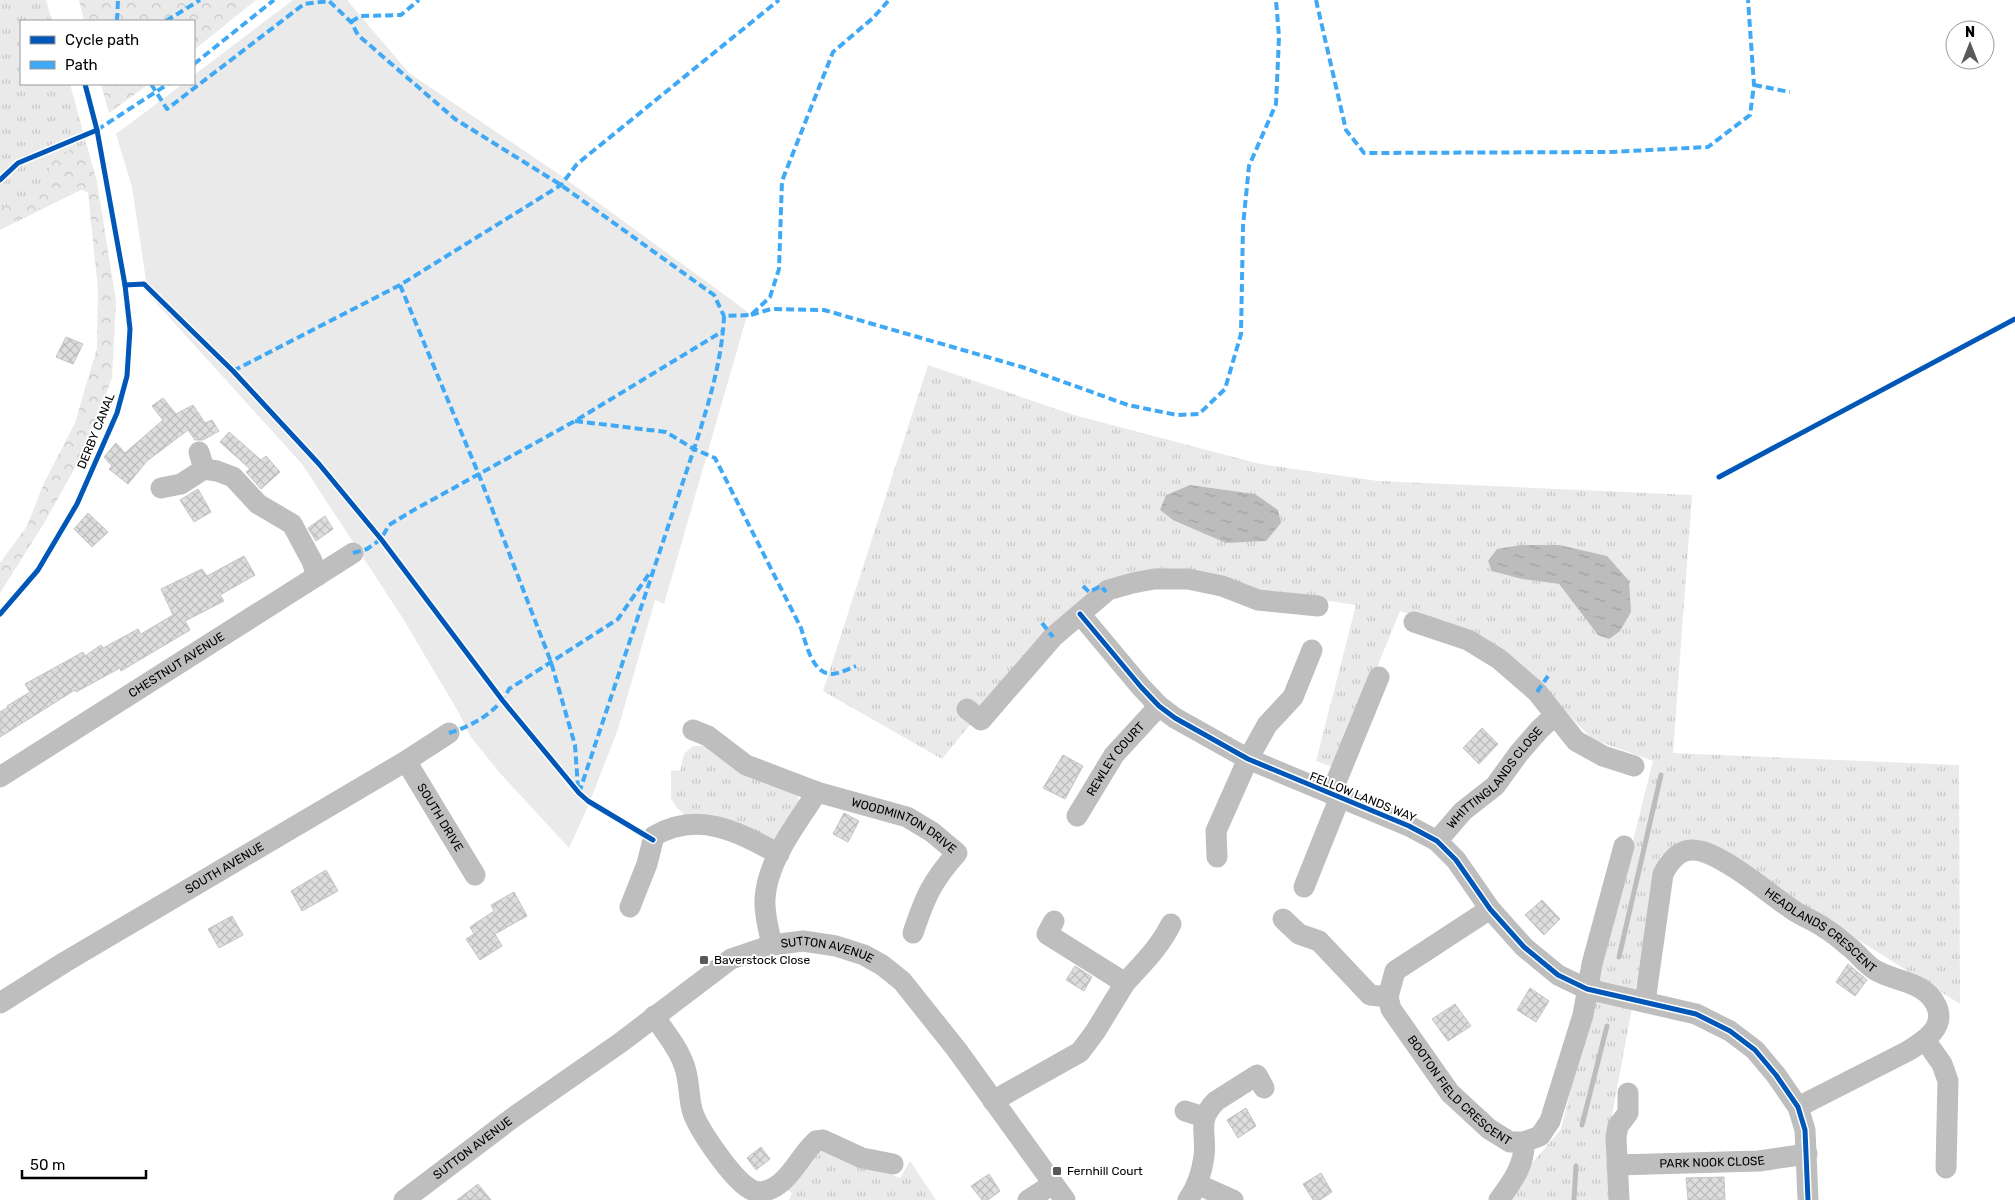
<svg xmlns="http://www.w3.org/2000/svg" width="2015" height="1200" font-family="Rubik,sans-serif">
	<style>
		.grass { fill: url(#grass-tufts); fill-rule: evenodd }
		.forest { fill: url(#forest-crowns) }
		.park { fill: #eaeaea }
		.water { fill: url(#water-ripples) }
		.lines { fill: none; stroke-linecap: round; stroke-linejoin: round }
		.stream { stroke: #bcbcbc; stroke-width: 5 }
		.building { fill: url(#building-cross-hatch); stroke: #c5c5c5 }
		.minor { stroke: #bebebe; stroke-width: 21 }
		.quiet { stroke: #3fa9f5; stroke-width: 4; stroke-dasharray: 8 4; stroke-linecap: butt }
		.cycleway-casing { stroke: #fff; stroke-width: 8 }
		.cycleway { stroke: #0057b8; stroke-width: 5 }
		.poi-dot { fill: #595959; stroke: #fff; stroke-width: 2 }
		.labels { text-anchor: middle; stroke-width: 4; stroke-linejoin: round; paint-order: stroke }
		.street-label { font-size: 12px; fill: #000; stroke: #fff }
		.poi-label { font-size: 12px; fill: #000; stroke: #fff; text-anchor: start }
	</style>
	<defs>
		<pattern id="grass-tufts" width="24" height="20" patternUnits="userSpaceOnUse" patternTransform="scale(1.25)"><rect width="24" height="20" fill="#eaeaea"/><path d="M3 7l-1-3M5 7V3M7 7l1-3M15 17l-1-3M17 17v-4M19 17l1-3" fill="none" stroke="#c7c7c7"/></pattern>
		<pattern id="forest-crowns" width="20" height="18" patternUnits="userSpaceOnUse" patternTransform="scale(1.25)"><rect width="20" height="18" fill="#eaeaea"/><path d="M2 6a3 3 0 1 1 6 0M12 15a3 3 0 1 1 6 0" fill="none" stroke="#c7c7c7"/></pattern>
		<pattern id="water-ripples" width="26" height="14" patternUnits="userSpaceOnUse" patternTransform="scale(1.25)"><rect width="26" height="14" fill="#bcbcbc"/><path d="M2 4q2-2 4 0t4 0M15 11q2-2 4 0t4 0" fill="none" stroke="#a0a0a0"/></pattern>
		<pattern id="building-cross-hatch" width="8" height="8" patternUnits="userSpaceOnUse" patternTransform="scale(1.25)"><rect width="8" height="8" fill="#ddd"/><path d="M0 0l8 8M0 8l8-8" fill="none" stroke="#bcbcbc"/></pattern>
	</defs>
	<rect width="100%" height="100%" fill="#fff"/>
	<g class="grass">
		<path d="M0,0H46L52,21H21V84H70L97,182L0,230Z"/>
		<path d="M928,365L1074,415L1260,464L1378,481L1692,495L1673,753L1959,765L1960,1004L1700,840L1660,856L1611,1121L1614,1200H1501L1561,1129L1653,761L1592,739L1526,670L1476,636L1400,611L1336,768L1316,761L1356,605L1263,591L1154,569L1104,580L1017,667L942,759L823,691ZM1190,485L1255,494L1166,495ZM1521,545L1620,631L1598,635L1559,584L1522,579Z"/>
		<path d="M693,746H706L797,795L799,801L776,840L687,817L677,808L671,799V770L680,771L684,754Z"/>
		<path d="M818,1145L900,1178L910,1161L936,1200H789L792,1193L782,1187Z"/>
	</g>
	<g class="forest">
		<path d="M79,0H256L194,50V21H84Z"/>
		<path d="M101,84H149L109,113Z"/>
		<path d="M86,144L97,182L116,301L112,378L86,448L43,525L0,593V563L27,526L44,483L75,423L97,348L98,289L88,193L77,187L59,198L0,228V208L44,192L52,157Z"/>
	</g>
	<path class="park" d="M293,0H347L409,73L560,175L748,312L664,604L655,600L618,729L589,804L569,848L499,772L470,736L459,713L402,617L302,464L148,294L132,187L116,134L183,84H194V75Z"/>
	<g class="water">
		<path d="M1190,485L1255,494L1278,510L1281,523L1266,541L1226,543L1173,520L1160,510L1166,495Z"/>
		<path d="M1521,545H1559L1607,556L1629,581L1631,612L1620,631L1609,639L1598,635L1559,584L1522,579L1492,571L1488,561L1497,549Z"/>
	</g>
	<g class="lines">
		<g class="stream">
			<path d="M1619,957L1661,775"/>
			<path d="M1582,1125L1607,1026"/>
			<path d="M1574,1200L1576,1166"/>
		</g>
	</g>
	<g class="building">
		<path d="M66,337L83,344L73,364L56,357Z"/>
		<path d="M163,398L176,414L193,405L205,423L212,420L219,431L203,440H195L188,430L147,461L128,484L109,469L112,466L104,457L116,443L125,453L163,420L152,406Z"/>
		<path d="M229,432L261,460L266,456L280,472L261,489L246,472L250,469L220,442Z"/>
		<path d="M198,489L211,512L194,522L180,500Z"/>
		<path d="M88,513L108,532L92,547L74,529Z"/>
		<path d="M325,516L333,529L316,541L308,528Z"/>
		<path d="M244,556L255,575L220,595L224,601L185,621L190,630L121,671L120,668L76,692L75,690L0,737V712L8,707L7,706L30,692L25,684L83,652L85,656L101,645L103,648L138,629L141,634L173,615L161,589L202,569L207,576Z"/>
		<path d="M1482,728L1498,744L1479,764L1463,748Z"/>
		<path d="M1063,755L1083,766L1065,799L1043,788Z"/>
		<path d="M844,813L859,821L848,842L833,834Z"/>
		<path d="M326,870L338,891L302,911L291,891Z"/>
		<path d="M514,892L527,916L495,934L502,946L480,960L466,939L474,934L470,927L494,911L491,905Z"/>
		<path d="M1542,900L1560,919L1544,935L1525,915Z"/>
		<path d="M232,916L243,935L219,948L208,929Z"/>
		<path d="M1848,964L1867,980L1855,996L1836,982Z"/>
		<path d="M1075,966L1092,977L1084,991L1066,980Z"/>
		<path d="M1530,988L1549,1001L1536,1022L1517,1010Z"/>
		<path d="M1455,1004L1471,1026L1448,1041L1432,1019Z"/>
		<path d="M1246,1108L1256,1126L1238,1138L1227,1120Z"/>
		<path d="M761,1147L770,1159L756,1170L747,1158Z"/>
		<path d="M1321,1173L1332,1192L1320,1200H1313L1303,1184Z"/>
		<path d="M989,1174L1000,1191L988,1200H982L971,1186Z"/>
		<path d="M1724,1177L1725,1200H1688L1686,1178Z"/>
		<path d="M478,1184L491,1200H457Z"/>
	</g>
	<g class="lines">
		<g class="minor">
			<path d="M199,452L204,469"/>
			<path d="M161,488L181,484L204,469L217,471L233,477L258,504L292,524L312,561L317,576"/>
			<path d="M1080,614L1141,687L1159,706L1175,718L1248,759L1409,826L1437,841L1456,860L1490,909L1524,947L1558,975L1587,989L1696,1014L1730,1031L1755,1050L1776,1075L1798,1107L1805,1130L1808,1200"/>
			<path d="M1414,622L1468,640L1499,659L1537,692L1576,741L1603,756L1634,766"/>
			<path d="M967,709L981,720L1053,637L1108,590L1133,583L1154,579H1188L1222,586L1258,600L1318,606"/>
			<path d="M693,730L708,736L746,765L817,792C797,824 767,860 765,899C764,914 769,931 772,945"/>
			<path id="s1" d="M406,761L475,875"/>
			<path id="s2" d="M0,777L353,553"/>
			<path id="s3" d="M817,792L907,817L932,832L957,853C932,881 925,897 913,933"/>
			<path d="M1331,794L1379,677"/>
			<path id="s4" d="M1077,816L1114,755L1159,706"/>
			<path id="s5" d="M1437,841L1463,811L1495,786L1519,753L1539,730L1554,716"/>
			<path d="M1217,857L1216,831L1248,759L1267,725L1293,697L1312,650"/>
			<path d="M1304,887L1340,797"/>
			<path d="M630,907L647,864L654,836C699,810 738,832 779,854"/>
			<path id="s6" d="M1490,909L1395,971L1388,997L1391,1009L1450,1093L1489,1129L1510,1142H1524L1540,1136L1550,1121L1583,1015L1592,964L1624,846"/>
			<path d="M1283,919L1299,934L1319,941L1370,995L1388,997"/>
			<path d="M1125,983C1142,964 1160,947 1171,924"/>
			<path id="s7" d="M1645,1002L1663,874C1672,857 1683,845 1704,852C1733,862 1770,895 1796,912C1806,918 1817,922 1826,929C1833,933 1840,939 1847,945C1857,952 1865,964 1875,970C1895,982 1925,981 1936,1005C1947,1027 1924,1041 1908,1051L1798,1107"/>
			<path id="s8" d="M0,1003L65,962L406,761L449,733"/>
			<path d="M654,1016C664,1031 678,1047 684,1065C690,1080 688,1098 693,1113C700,1132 731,1176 747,1187C752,1191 759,1193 765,1191C789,1185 799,1156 816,1141L823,1140L862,1158L893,1164"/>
			<path d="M1925,1040L1942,1064L1948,1081L1946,1168"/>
			<path d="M993,1101L1080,1052L1095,1032L1125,983L1047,934L1054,921"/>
			<path d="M1185,1111L1204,1117"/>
			<path id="s9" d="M1617,1165L1759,1161L1807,1154"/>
			<path d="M1197,1184L1233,1200"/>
			<path id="s10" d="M404,1200L511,1119L620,1043L731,959L772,945L803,941L836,946L864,955L882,965L902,981L957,1050L1065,1200"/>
			<path d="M1028,1200L1053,1184"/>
			<path d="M1188,1200C1197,1187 1202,1172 1204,1156C1207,1132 1196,1121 1216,1101L1257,1075L1264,1088"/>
			<path d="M1499,1200C1512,1182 1525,1165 1524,1142"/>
			<path d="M1619,1200L1616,1137L1618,1126L1628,1113V1093"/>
		</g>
		<g class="quiet">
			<path d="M1316,0L1346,130L1364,153L1611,152L1708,147L1750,115L1754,85L1748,0"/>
			<path d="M117,21L118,0"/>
			<path d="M166,21L200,0"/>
			<path d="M351,22L360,16L401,15L419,0"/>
			<path d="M194,64L274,0"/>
			<path d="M151,84L167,109L304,4L329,1L351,22L358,35L455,119L561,185L714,295L724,316"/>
			<path d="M1754,85L1790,92"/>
			<path d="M97,130L168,84"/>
			<path d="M400,285L479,475L551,662L575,745L578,788"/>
			<path d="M751,315L771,309L824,310L1022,367L1128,405L1177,415L1199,414L1225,389L1241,334L1243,226L1249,166L1276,104L1279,37L1276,0"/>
			<path d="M233,371L400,285L561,185L577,164L779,0"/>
			<path d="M575,421L666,432L694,449L715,458L801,628C806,643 812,675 833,674C840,673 849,669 856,666"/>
			<path d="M353,553L367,549L381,539L389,525L412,511L575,421L723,331"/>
			<path d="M1083,586L1089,592L1101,586L1106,592"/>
			<path d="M1042,623L1053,637"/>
			<path d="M1537,692L1548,676"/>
			<path d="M449,733C472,726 498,712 509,689L618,619L651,571"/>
			<path d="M579,793L694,449C708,406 722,361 724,316L751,315L770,297L779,269L782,181L833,52L873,18L889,0"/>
		</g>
		<defs>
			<g id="cycleway">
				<path d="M0,180L18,163L97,130"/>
				<path d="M125,285L144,284L233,371L319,464L381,539L503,701L579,793L588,801L653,840"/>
				<path d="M1719,477L2015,319"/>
				<path d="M0,614L38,570L77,504L117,413L127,376L130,329L125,285L97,130L85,84"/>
				<path d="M1080,614L1141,687L1159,706L1175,718L1248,759L1409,826L1437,841L1456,860L1490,909L1524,947L1558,975L1587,989L1696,1014L1730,1031L1755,1050L1776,1075L1798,1107L1805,1130L1808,1200"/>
			</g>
		</defs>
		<use href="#cycleway" class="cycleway-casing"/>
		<use href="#cycleway" class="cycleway"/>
	</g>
	<g class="poi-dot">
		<rect x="699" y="955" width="10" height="10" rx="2.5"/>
		<rect x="1052" y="1166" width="10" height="10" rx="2.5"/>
	</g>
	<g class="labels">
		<g class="street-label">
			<text transform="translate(96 431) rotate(-68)" y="4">DERBY CANAL</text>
			<text dy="4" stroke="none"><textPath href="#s2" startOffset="209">CHESTNUT AVENUE</textPath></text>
			<text dy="4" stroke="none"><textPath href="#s4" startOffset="69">REWLEY COURT</textPath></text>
			<text dy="4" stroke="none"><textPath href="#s5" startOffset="86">WHITTINGLANDS CLOSE</textPath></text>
			<text transform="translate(1363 797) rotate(22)" y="4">FELLOW LANDS WAY</text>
			<text dy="4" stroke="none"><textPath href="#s1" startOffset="66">SOUTH DRIVE</textPath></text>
			<text dy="4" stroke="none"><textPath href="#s3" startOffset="94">WOODMINTON DRIVE</textPath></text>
			<text dy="4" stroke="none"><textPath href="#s8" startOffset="262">SOUTH AVENUE</textPath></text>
			<text dy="4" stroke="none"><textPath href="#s7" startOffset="322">HEADLANDS CRESCENT</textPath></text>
			<text dy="4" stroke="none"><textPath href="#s10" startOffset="506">SUTTON AVENUE</textPath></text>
			<text dy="4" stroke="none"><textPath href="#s6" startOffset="260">BOOTON FIELD CRESCENT</textPath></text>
			<text dy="4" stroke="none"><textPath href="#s10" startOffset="86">SUTTON AVENUE</textPath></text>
			<text dy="4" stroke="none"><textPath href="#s9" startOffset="95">PARK NOOK CLOSE</textPath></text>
		</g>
		<g class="poi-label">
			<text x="714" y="964">Baverstock Close</text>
			<text x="1067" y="1175">Fernhill Court</text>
		</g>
	</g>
	<rect x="20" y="20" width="175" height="65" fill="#ffffff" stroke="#999999"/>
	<rect x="30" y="36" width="25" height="8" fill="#0057b8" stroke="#999999"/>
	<text x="65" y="45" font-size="15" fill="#000000">Cycle path</text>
	<rect x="30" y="61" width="25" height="8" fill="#3fa9f5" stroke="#999999"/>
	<text x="65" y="70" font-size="15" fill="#000000">Path</text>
	<g transform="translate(1970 45)"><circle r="24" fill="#ffffff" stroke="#999999"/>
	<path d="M0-4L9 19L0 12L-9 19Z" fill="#595959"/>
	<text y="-8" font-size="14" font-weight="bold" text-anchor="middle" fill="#000000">N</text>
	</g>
	<path d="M22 1170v8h124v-8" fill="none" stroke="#000000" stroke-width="2.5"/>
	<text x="30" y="1170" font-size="15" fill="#000000" stroke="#ffffff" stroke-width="4" paint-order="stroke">50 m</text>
</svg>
